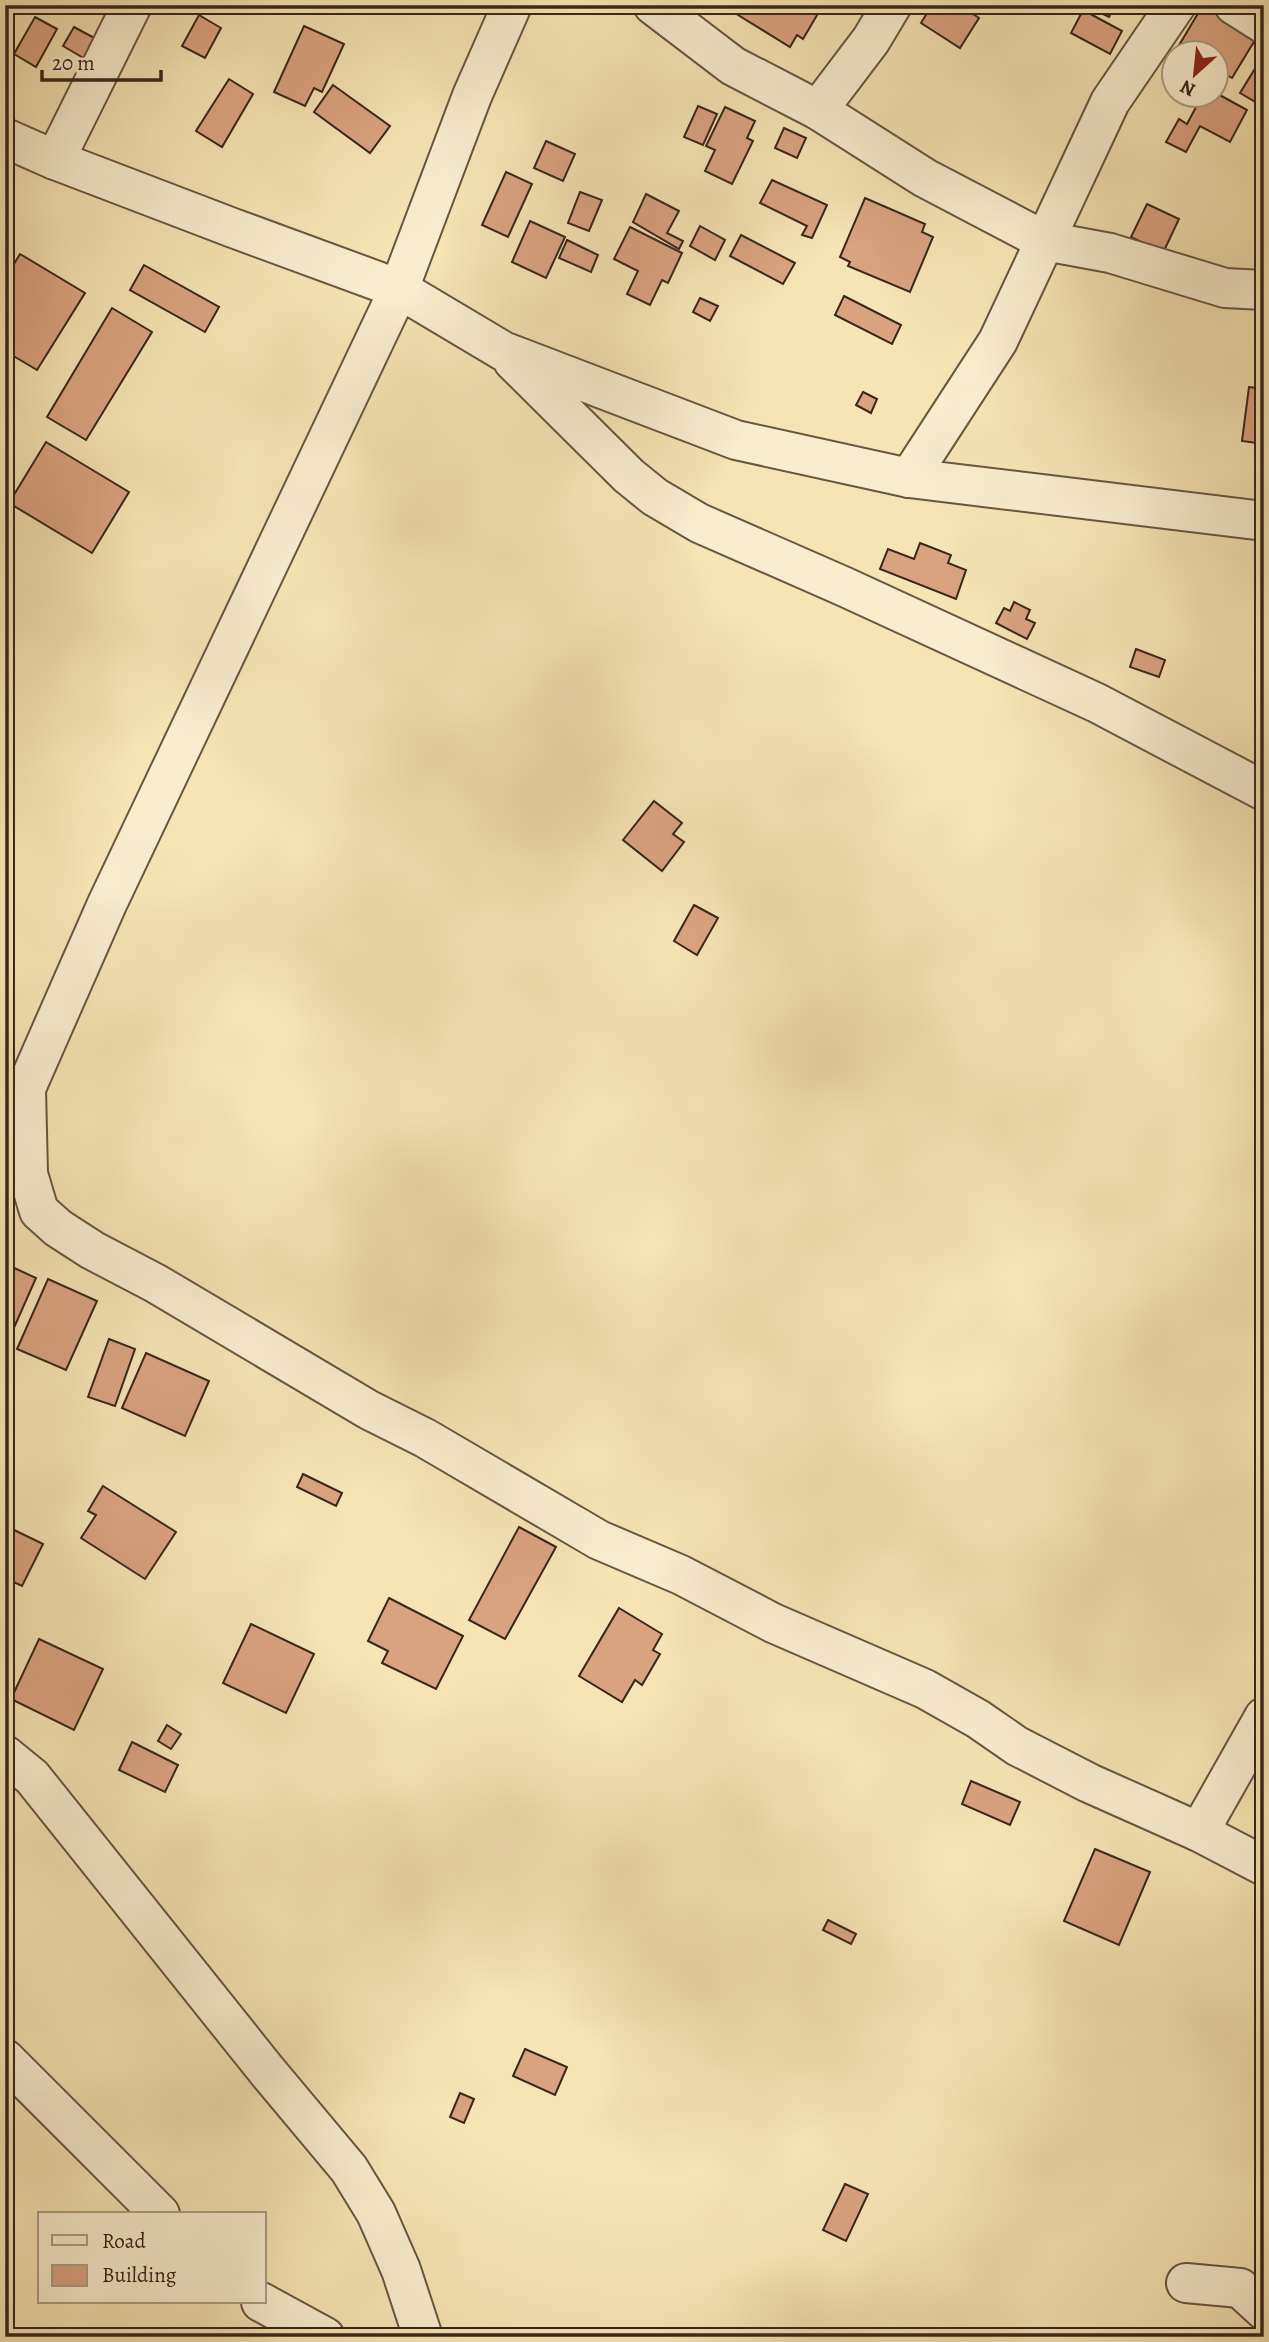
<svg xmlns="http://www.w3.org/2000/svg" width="1269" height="2342" font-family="Alegreya,serif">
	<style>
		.building { fill: #daa380; stroke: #38261b; stroke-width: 2 }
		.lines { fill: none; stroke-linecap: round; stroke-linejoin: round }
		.street-casing { stroke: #685641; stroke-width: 42 }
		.street { stroke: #f9edce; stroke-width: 38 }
	</style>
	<rect width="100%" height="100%" fill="#f6e4b4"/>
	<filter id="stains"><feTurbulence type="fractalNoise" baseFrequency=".00286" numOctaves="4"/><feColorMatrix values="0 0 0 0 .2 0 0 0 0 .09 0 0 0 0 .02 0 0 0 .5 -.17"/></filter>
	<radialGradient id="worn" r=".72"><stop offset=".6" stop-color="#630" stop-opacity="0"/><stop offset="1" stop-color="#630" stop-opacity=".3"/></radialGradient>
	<g class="building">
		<path d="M744,5H812L820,10L803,39L797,35L790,47L738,15Z"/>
		<path d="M932,5H959L979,18L960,48L921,23Z"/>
		<path d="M1084,5H1115L1109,17Z"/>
		<path d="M1203,5H1209L1246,28L1255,40L1232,78L1225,74L1219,83L1216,81V52H1175Z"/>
		<path d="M1083,10L1122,31L1110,54L1071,33Z"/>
		<path d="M199,15L221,28L205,58L182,46Z"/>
		<path d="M35,17L57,29L36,67L14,54Z"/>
		<path d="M304,26L344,44L322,92L314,88L305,106L274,92Z"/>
		<path d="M74,27L109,46L97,66L63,46Z"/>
		<path d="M1264,54V107L1240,93Z"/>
		<path d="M229,79L253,94L222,147L196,131Z"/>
		<path d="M333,85L390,126L370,153L314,112Z"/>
		<path d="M1216,93L1247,110L1230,142L1200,126L1186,152L1166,142L1179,119L1187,124L1203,94Z"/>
		<path d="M698,106L717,114L703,145L684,137Z"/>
		<path d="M725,107L755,121L747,138L753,141L732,184L705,171L715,150L706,146Z"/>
		<path d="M784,128L806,138L797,158L775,148Z"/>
		<path d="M546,141L575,154L563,181L534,168Z"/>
		<path d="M506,172L532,184L508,237L482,225Z"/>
		<path d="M772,180L827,205L812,238L802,235L807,226L760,203Z"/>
		<path d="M580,192L602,200L589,231L568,223Z"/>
		<path d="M646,194L679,211L667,233L683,241L679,249L633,222Z"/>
		<path d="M865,198L925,224L922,232L933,237L910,292L848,266L850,262L840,257Z"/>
		<path d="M1147,204L1179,219L1163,253L1131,237Z"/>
		<path d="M530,221L565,237L546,278L512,262Z"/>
		<path d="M700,226L725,240L715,260L690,246Z"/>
		<path d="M630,227L682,253L668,283L662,280L650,305L627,294L638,271L614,259Z"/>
		<path d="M741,235L795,263L783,284L730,256Z"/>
		<path d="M567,240L598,255L591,272L559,258Z"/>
		<path d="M20,254L85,293L37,370L5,351V279Z"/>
		<path d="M144,265L219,307L205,332L130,290Z"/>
		<path d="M844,296L901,325L892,344L835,315Z"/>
		<path d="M700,298L718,306L710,321L693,312Z"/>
		<path d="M112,308L152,332L86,440L47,417Z"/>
		<path d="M1249,387L1264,389V444L1242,441Z"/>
		<path d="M863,392L877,399L871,413L856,405Z"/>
		<path d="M46,442L129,492L92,553L9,503Z"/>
		<path d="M920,543L951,555L948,563L966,570L956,599L880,569L888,549L914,559Z"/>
		<path d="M1014,602L1030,610L1026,619L1035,623L1027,639L996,623L1004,608L1010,611Z"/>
		<path d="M1136,649L1165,660L1159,677L1130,667Z"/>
		<path d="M654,801L682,823L673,834L684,842L662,871L623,840Z"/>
		<path d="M694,905L718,918L697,955L674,941Z"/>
		<path d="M10,1266L36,1278L5,1348V1277Z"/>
		<path d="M48,1279L97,1301L66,1370L17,1349Z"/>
		<path d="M109,1339L135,1349L115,1406L88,1397Z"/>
		<path d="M146,1353L209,1381L185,1436L122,1408Z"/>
		<path d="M303,1474L342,1493L336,1506L297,1487Z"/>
		<path d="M103,1486L176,1532L145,1579L81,1538L96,1515L88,1511Z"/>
		<path d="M6,1526L43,1544L22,1586L5,1578Z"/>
		<path d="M519,1527L556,1547L505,1639L469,1620Z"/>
		<path d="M389,1598L463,1636L436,1689L382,1663L388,1651L368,1641Z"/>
		<path d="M619,1608L662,1634L653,1650L660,1654L642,1685L635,1680L622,1702L579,1676Z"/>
		<path d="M251,1624L314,1654L286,1713L223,1683Z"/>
		<path d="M39,1639L103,1669L74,1730L11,1699Z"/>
		<path d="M167,1725L181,1734L171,1749L158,1741Z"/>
		<path d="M132,1742L178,1765L165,1792L119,1770Z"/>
		<path d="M971,1781L1020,1802L1010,1825L962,1804Z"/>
		<path d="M1095,1849L1150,1872L1119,1945L1064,1921Z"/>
		<path d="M828,1920L856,1934L851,1944L823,1930Z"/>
		<path d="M525,2049L567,2067L555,2095L513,2076Z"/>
		<path d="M460,2093L474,2099L464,2123L450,2117Z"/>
		<path d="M845,2184L868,2194L846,2241L823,2230Z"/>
	</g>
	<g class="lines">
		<defs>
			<g id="street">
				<path d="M653,5L733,66L818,110L925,178L1045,241L1110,253L1225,288L1264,290"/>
				<path d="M1234,5L1264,24"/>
				<path d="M818,110L871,40L892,5"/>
				<path d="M5,138L55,160L233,228L399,289L503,351L736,440L909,478L1264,521"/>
				<path d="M55,160L132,5"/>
				<path d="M513,361L629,476L655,497L699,523L845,587L1097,703L1264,791"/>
				<path d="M909,478L998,341L1110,102L1176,5"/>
				<path d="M26,1089L28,1174L39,1211L58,1228L92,1250L155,1283L369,1410L425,1438L599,1540L681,1575L773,1623L925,1689L978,1719L1017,1746L1089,1783L1199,1832L1264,1866"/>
				<path d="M16,1111L107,904L399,289L472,96L512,5"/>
				<path d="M5,1755L32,1777L267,2071L349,2169L376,2213L401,2270L423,2337"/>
				<path d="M1199,1832L1264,1717"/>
				<path d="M5,2059L160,2214"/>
				<path d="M1186,2283L1240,2288L1264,2310"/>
				<path d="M261,2302L325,2337"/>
			</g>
		</defs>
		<use href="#street" class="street-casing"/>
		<use href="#street" class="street"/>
	</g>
	<rect width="1269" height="2342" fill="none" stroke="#f6e4b4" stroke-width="28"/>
	<rect x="7" y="7" width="1255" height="2328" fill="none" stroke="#38261b" stroke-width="3.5"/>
	<rect x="14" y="14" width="1241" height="2314" fill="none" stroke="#38261b" stroke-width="2"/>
	<rect x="38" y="2212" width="228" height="91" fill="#f9edce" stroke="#ac9d86" stroke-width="2"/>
	<rect x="52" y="2235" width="35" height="10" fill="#f9edce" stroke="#ac9d86" stroke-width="2"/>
	<text x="102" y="2248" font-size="21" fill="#38261b">Road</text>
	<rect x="52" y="2265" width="35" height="21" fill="#daa380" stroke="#ac9d86" stroke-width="2"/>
	<text x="102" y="2282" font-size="21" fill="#38261b">Building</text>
	<g transform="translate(1195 74) rotate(207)"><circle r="33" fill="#f9edce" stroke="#ac9d86" stroke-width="2"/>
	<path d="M0-5L12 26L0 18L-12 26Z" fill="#8f2418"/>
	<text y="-10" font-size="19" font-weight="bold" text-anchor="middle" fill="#38261b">N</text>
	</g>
	<path d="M42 70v10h119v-10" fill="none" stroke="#38261b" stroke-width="3.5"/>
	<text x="52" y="70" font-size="21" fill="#38261b" stroke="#f9edce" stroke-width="5" paint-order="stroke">20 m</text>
	<rect width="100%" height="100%" filter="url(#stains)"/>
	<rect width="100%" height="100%" fill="url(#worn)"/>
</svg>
